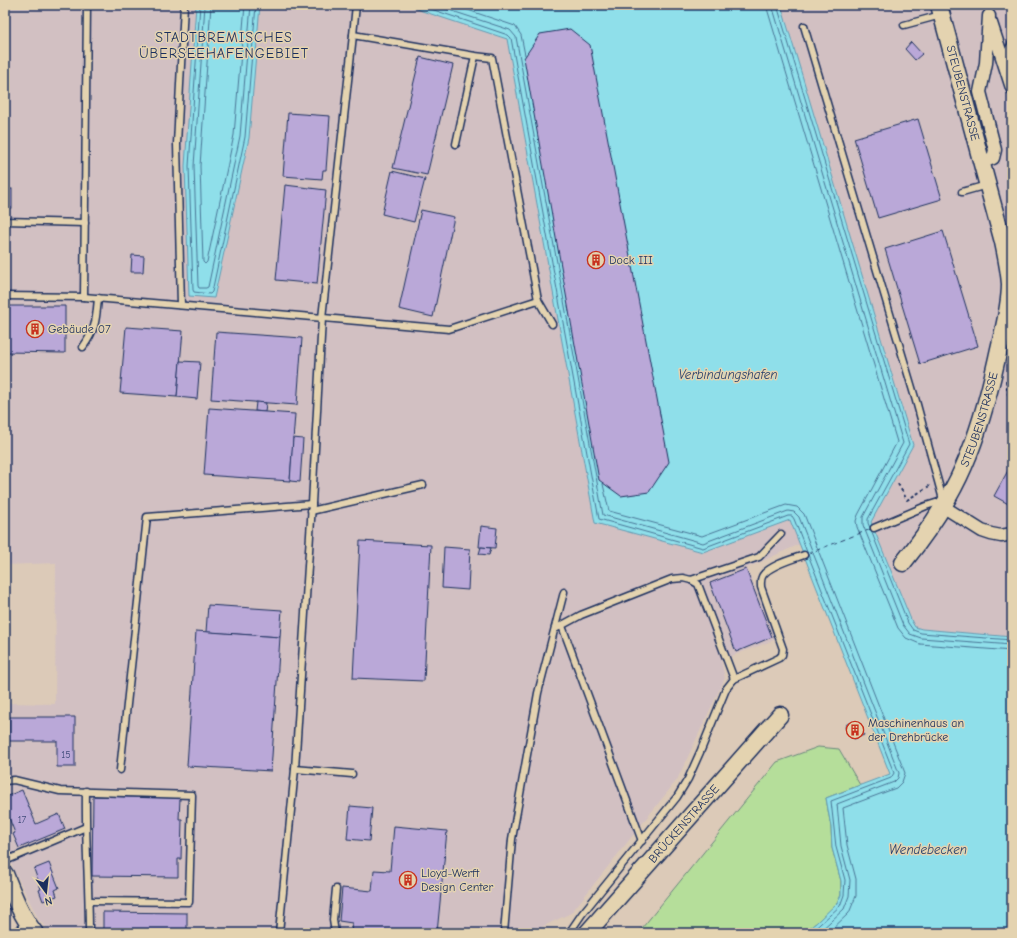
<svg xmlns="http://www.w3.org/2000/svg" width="1017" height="938" font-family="'Comic Neue',sans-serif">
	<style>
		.built { fill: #d2c0c2 }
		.green { fill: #b5de9a; stroke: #68867c }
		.water { fill: #8fdfea; stroke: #6199b2 }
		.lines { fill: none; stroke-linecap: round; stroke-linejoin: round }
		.shore { stroke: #497596; stroke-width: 1 }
		.ferry { stroke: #27416c; stroke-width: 1; stroke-dasharray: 5 4; stroke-linecap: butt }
		.building { fill: #baa8d8; stroke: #1b2f5e }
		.lane-casing { stroke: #1b2f5e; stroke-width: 9 }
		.street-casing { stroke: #1b2f5e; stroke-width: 15 }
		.secondary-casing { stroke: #1b2f5e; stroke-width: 19 }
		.path { stroke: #1b2f5e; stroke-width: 2; stroke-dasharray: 3 3; stroke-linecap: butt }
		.lane { stroke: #e4d3b0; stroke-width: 6 }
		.street { stroke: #e4d3b0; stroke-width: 12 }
		.secondary { stroke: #e4d3b0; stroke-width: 16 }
		.labels { text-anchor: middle; stroke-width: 3; stroke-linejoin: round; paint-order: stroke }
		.number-label { font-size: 10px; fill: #434d7c }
		.street-label { font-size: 12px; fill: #1b2f5e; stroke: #e4d3b0 }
		.poi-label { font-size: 12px; fill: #1b2f5e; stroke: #e4d3b0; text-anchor: start }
		.water-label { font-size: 13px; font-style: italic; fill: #27416c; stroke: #e4d3b0 }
		.quarter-label { font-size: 14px; letter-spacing: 1px; fill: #1b2f5e; stroke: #e4d3b0 }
	</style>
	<rect width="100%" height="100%" fill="#dccab8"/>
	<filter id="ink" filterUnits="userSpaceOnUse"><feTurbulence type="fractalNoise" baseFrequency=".025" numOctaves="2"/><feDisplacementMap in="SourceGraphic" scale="8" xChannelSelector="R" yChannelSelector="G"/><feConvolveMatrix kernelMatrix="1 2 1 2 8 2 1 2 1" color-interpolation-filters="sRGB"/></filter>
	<g filter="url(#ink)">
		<g class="built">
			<path d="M5,5H409L422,11L507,39L595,523L703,552L790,520L800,544L747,568L777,639L721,660L725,678L677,780L571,913L529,933H54L50,931L39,920L13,868L5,847V703L55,704L56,563L5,565Z"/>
			<path d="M781,5H1012V637L922,629L915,627L912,622L871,522L913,444Z"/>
		</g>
		<path class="green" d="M818,747L839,749L860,785L826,798L831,827L832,848L841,881V895L838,903L816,923L803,933H638L777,762Z"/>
		<g class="water">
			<path d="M196,5H260L249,138L214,298L189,296L185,166Z"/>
			<path d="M409,5H781L913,445L871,522L912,622L915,627L922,629L1012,637V933H803L816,923L837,903L841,895V881L832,848L831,827L826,798L890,774L790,520L703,552L595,523L507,39L422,11Z"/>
		</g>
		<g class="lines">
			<g class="shore">
				<path d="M200,5L189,166L193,290L194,292L210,294L212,292L245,137L256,5"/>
				<path d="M205,5L194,166L198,286L199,288H206L208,287L240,136L251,5"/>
				<path d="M211,5L200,166L203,262L205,264L207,262L234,135L245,5"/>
				<path d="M419,5L508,35L511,38L599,519L703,548L788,516H792L794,519L894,773L891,778L831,801L836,847L845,880L844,895L840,906L810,933"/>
				<path d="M434,5L510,30L516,37L603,515L703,543L788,511L794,512L799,517L899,773L898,778L894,782L837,804L841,846L850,880L849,896L844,909L818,933"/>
				<path d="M453,5L515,26L521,35L525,55"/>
				<path d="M766,5L897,442L858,515L856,521L857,527L898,628L906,638L920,644L1012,651"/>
				<path d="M772,5L903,443L863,517V525L903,625L910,634L921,638L1012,645"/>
				<path d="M777,5L909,444L868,519V523L908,623L913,630L921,633L1012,640"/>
				<path d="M603,484L609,511L702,536L786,505L797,507L804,514L905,773L902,782L896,788L843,808L847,845L856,879V896L849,913L828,933"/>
			</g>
			<path class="ferry" d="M807,554L871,529"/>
		</g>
		<g class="building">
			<path d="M570,29L590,45L669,462L649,492L621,496L599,480L524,58L540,34Z"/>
			<path d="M911,42L922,54L915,60L905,49Z"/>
			<path d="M420,57L453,65L427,175L393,168Z"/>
			<path d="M288,113L330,116L326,170H323L322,179L283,176Z"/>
			<path d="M918,119L942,199L878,218L854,138Z"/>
			<path d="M392,171L425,179L414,222L382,214Z"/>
			<path d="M285,185L326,190L317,284L276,280Z"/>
			<rect x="5" y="189" width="7" height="19"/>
			<path d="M421,210L454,217L433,317L399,309Z"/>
			<path d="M943,231L978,346L920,364L885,249Z"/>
			<path d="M132,255L144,256L143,272H131Z"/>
			<path d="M5,306H65V353L5,352Z"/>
			<path d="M126,327L183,331L177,397L120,393Z"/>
			<path d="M216,332L302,338L297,405L211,399Z"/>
			<path d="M180,361L200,362L197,399L177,397Z"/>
			<path d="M256,402L266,403L265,412L255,411Z"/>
			<path d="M209,408L295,414L290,481L204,475Z"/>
			<path d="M293,438L303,439L300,482L290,481Z"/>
			<path d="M1011,465L1012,466V506L994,496Z"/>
			<path d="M481,526L497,528L495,548L479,547Z"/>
			<path d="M360,541L431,545L424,681L353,678Z"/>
			<path d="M444,547L470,549L468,590L442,588Z"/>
			<path d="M481,547L491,548L489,555L479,554Z"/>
			<path d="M746,569L772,637L736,652L710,583Z"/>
			<path d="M208,605L282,610L280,637L206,632Z"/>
			<path d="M196,631L280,637L271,771L187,766Z"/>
			<path d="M9,717H75V767H57V741H9Z"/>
			<path d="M853,722L854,725L859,723L864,735L854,739L850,731H847L845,727L847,724Z"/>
			<path d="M22,790L36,824L59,814L65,829L19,848L13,834L15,833L5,808V797Z"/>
			<path d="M93,796L180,798L179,819H182L181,859H178V877L92,876Z"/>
			<path d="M350,806L372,808L369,841L347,839Z"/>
			<path d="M394,826L447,831L437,933H351L352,923L339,921L342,888L372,891L374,870L390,871Z"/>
			<path d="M49,863L59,888L55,890L57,896L43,901L39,890L41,889L34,869Z"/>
			<path d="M103,912L187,913V933H103Z"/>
		</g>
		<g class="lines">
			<defs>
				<g id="lane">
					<path d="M988,5L989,16"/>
					<path d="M904,25L941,15"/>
					<path d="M804,26L916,401L942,496L945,500"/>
					<path d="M353,35L356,5"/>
					<path d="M1004,58L1012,43"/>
					<path d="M456,144L475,56"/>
					<path d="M962,192L987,185"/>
					<path d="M5,221L85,223"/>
					<path d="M5,296L84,297L449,329L538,300L552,324"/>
					<path d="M84,297L87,5"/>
					<path d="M181,305L177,144L184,5"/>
					<path d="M83,347C96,329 96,320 98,298"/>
					<path d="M311,511L423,485"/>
					<path d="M874,528L926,506L942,501"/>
					<path d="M691,580L698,584L734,679"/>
					<path d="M562,626L642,841"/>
					<path d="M555,629L581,615L672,579L683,578L691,580L759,557L781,534"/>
					<path d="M295,769L352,774"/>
					<path d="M120,770L147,517L312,504"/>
					<path d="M5,781L14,780L60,791L192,795L189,902L89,901"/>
					<path d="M86,791C85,838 89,885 89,933"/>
					<path d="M5,861L86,827"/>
					<path d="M13,933L29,925"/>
					<path d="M279,933L295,769L312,504L322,318L353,35L475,56L492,58L538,300"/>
					<path d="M335,933L333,920L336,889"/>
					<path d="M504,933L512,839L538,693L564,592"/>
					<path d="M569,933L582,914L677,797L688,779L701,750L726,689L734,679L779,658L782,655L783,649L761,587C761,583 760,579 763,575C770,565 793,559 804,555"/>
				</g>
				<g id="street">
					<path d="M991,23L1012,88"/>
					<path d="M982,162L993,158L995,150L980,92L986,63L989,16"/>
					<path d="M946,501L947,509L982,531L991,534L1001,536L1012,534"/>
				</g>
				<g id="secondary">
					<path id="s1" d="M903,563C927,533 949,501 964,466C979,432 989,394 997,358C1002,334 1010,309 1010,284C1009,270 1006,256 1003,242L939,5"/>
					<path d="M5,874C13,894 21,916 35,933"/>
					<path id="s2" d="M587,933L780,715"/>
				</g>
			</defs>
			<use href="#lane" class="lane-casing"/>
			<use href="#street" class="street-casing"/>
			<use href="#secondary" class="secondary-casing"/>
			<g class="path">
				<path d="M1006,381L1008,394L1012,397"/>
				<path d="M898,484L907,500L931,485"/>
			</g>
			<use href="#lane" class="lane"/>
			<use href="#street" class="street"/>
			<use href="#secondary" class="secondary"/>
		</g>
	</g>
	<defs>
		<symbol id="building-ring" viewBox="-11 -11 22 22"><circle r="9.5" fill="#e4d3b0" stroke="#c8321e" stroke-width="1.5"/><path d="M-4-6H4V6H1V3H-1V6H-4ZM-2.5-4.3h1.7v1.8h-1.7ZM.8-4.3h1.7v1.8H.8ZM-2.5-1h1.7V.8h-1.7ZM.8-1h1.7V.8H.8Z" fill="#c8321e"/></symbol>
	</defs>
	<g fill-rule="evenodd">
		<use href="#building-ring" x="586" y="250" width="20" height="20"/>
		<use href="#building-ring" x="25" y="319" width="20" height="20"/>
		<use href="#building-ring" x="845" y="720" width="20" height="20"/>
		<use href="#building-ring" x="398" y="870" width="20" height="20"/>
	</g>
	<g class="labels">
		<g class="number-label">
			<text x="66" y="758">15</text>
			<text x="22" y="823">17</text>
		</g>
		<g class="street-label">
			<text transform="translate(963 93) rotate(75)" y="4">STEUBENSTRASSE</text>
			<text dy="4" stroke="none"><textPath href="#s1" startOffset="164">STEUBENSTRASSE</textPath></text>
			<text dy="4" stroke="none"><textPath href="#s2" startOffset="146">BRÜCKENSTRASSE</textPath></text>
		</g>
		<g class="poi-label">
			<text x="609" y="264">Dock III</text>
			<text x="48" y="333">Gebäude 07</text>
			<text x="868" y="727">Maschinenhaus an<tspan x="868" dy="14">der Drehbrücke</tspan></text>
			<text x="421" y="877">Lloyd-Werft<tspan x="421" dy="14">Design Center</tspan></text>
		</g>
		<g class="water-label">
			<text x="728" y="379">Verbindungshafen</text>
			<text x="928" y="854">Wendebecken</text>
		</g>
		<g class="quarter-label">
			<text x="224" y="42">STADTBREMISCHES<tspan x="224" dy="16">ÜBERSEEHAFENGEBIET</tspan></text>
		</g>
	</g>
	<rect width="1017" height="938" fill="none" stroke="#e4d3b0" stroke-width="20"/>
	<rect x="10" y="10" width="997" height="918" fill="none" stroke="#1b2f5e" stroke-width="1.5" filter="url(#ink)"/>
	<g transform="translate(46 892) rotate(165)" stroke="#e4d3b0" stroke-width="3" paint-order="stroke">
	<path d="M0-3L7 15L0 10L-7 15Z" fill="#1b2f5e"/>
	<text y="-6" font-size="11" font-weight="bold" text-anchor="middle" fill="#1b2f5e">N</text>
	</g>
</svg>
